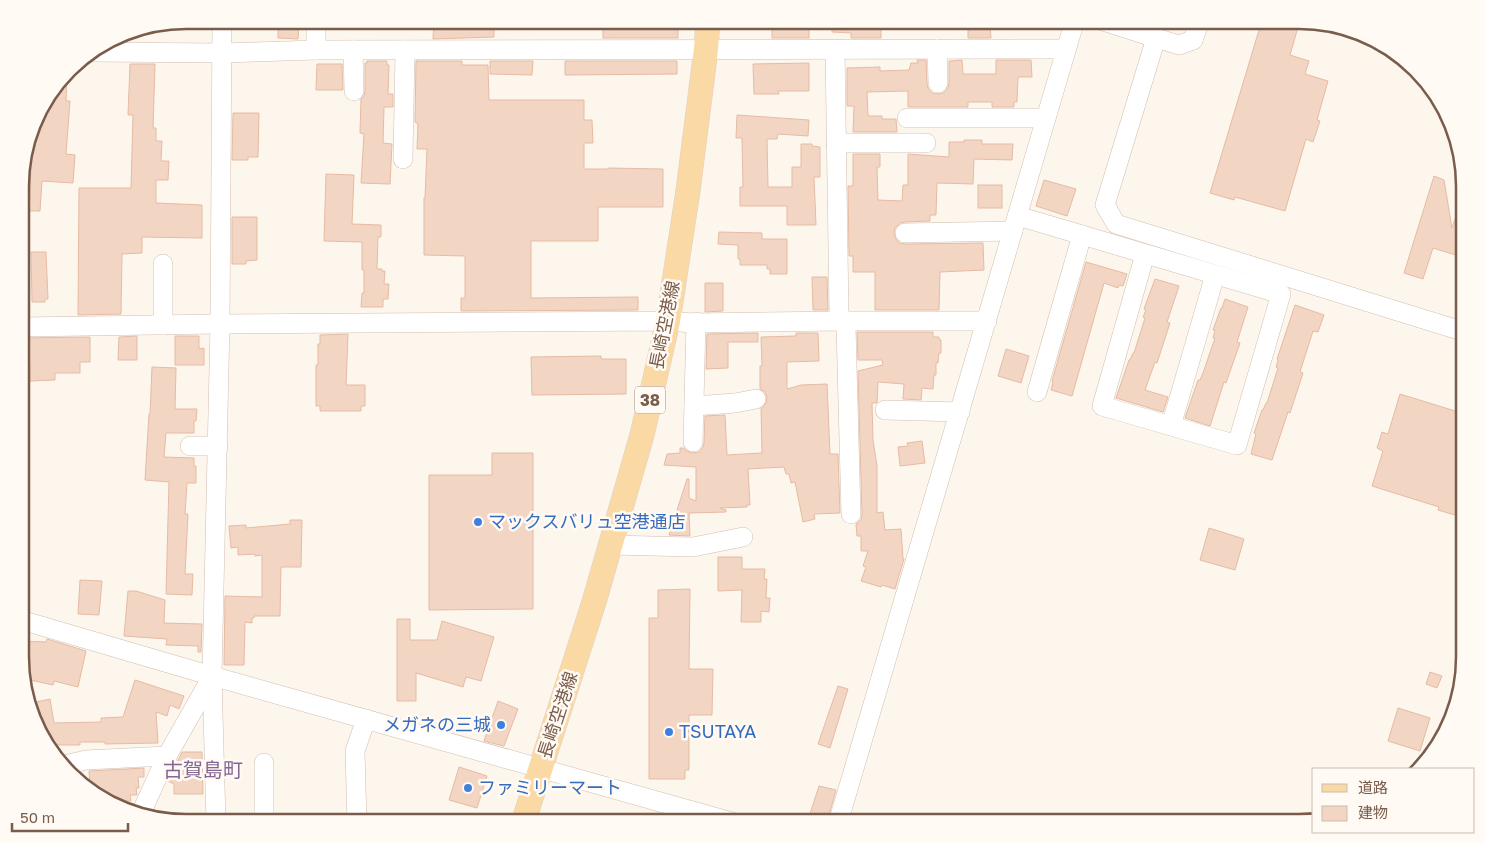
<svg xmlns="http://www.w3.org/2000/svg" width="1485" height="843" font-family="'Golos Text','Noto Sans JP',sans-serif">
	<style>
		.building { fill: #f3d5c3; stroke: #e6bba3 }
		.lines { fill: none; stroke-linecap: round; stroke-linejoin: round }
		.minor-casing { stroke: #d1beb0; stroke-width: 20 }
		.major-casing { stroke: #dad1cd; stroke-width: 25 }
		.minor { stroke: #fff; stroke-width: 19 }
		.major { stroke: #fbd9a5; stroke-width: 24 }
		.shop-dot { fill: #3f7fe0; stroke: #fffaf3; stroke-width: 2 }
		.labels { text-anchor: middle; stroke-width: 5; stroke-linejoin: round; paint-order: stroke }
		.shield { fill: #fffaf3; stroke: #a28b7f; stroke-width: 1 }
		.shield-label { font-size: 16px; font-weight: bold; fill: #7a5c4d }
		.street-label { font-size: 18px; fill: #7a5c4d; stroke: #fffaf3 }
		.shop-label { font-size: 18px; fill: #366cbe; stroke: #fffaf3; text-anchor: start }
		.quarter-label { font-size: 20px; fill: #846695; stroke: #fffaf3 }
		.rim { fill: none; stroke: #7a5c4d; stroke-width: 2.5 }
	</style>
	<rect width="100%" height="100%" fill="#fdf6ec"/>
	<g class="building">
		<path d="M434,20H494V37L433,39Z"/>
		<rect x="603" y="20" width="75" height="18"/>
		<rect x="772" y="20" width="37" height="18"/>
		<path d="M832,20H881V38H851V33L832,32Z"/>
		<path d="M968,20H989V25H990L991,38H968Z"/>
		<path d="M1262,20H1285L1284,23L1298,27L1290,55L1309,61L1305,74L1328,81L1317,120L1320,121L1313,142L1306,139L1285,211L1235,197L1234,200L1210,193Z"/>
		<path d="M278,22H299L298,39L278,38Z"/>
		<path d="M917,60H926L927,83L928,88L932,93L938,94L943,93L948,88L949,83V61L962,60L963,74H996V60H1031L1032,77H1018L1017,102H1014V107H992V102H968V107H908V91L867,92L868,116H882V119H896L897,132H853L854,106H847V68L880,67V71L909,70L911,63H918Z"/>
		<path d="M367,61H387V65H389L388,94H393V107H384L383,143L392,144L390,184L361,183L364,134L360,133L361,99L364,96L365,91V63H367Z"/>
		<path d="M416,61H462V65H488L489,100H584V120H592L593,143H584V169H608V168L663,169V207H598V241H531V298L638,297V310L461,311V298H465V256L424,255V198H425L427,149H417L418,124L415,122Z"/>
		<path d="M490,61H533L532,75L490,74Z"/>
		<path d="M565,61H677V74L565,75Z"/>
		<path d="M809,63V91H778L779,94H754L753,64Z"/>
		<path d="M130,64H155L153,128H156V141H162L161,161H169L168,180H156V203L202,205V238L142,237V253L122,254L121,314L78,315L79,188H131L133,115H128Z"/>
		<path d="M317,64H342L343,90H316Z"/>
		<path d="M67,74L66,101H70L66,154L75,155L73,183L42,181L40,211H29L31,169H27L28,143L37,112Z"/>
		<path d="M233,113H259L258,157H248V160H232Z"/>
		<path d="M737,115L809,120L808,136L778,134L777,139H767L768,187H792V167H801V144H812V146L820,147V177H814L816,225H787V206H740V187H743L742,138H736Z"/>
		<path d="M964,140H982V144H1013L1012,160L974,159L973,184L937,183L936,215H930V221L905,222L900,223L895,228L894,234L896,239L899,243L905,244L983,243L984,270L940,272L939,310H875V272H853V256H849L848,186H853V154H880V167H877L878,200L902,201L903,185H908V154L949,157V142H964Z"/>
		<path d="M326,174L354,175L352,224L381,225V237H378L377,269H382V271H385L384,284H389L388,299H383V307H361L362,293H364V270H362V242L324,241Z"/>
		<path d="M1434,176L1444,180L1452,228L1462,198H1465V258L1433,248L1423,279L1404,273Z"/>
		<path d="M1044,180L1076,189L1067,216L1036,206Z"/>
		<rect x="978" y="185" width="24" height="23"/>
		<path d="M232,217H257V260L246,261V264H232Z"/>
		<path d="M719,232L762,233V239H787V274H770V269H767V265H740V259H738V245L718,244Z"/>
		<path d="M31,252H46L48,299H45V302H32Z"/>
		<path d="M1086,262L1127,274L1123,286L1119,285L1118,288L1104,283L1072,396L1051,390L1053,382L1052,381Z"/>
		<path d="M812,277H827L828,310H813Z"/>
		<path d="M1155,279L1179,286L1167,322L1170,323L1157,363L1155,362L1145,390L1168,397L1163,412L1116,398L1129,360H1130L1133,353H1134L1145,318L1143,317L1146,310L1144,309Z"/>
		<path d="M705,283H723V311L705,312Z"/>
		<path d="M1225,299L1248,307L1237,342L1240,343L1226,383L1224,382L1210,426L1185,418L1198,380H1200L1203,373L1215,338H1213L1215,330H1213L1221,308H1222Z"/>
		<path d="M1295,305L1324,315L1318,332L1313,331L1300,372L1303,373L1290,413L1288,412L1272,460L1251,454L1256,434L1254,433L1262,410H1263L1266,403H1267L1278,368L1276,367L1278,360L1277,359Z"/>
		<path d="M857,332H933V337H939V339L941,340V353H939L938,363H936V375H934L933,389L922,388L921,400L903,399L904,384L878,382L877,403H872L873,440L877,466V513L883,512L885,530L901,529L903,559H904L895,589L882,585L881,587L861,581L866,567L863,566L868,551H861V536H857L856,524L861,520L862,514L858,371L883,365L882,360H858Z"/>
		<path d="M758,333V342H728V368L706,369L707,334Z"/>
		<path d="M796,333H818L819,361L787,362V389L801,385L827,384L830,454H838L840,513L814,514L815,519L803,522L795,482L791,483L789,474H786L784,467L748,469L750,505H747V507L720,508L726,510V512L689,513L690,536L669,535L687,479H689V498L696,501V467L664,465L667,454L680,453V448H683L687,451L692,453L699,452L703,447L704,443L705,416L725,415L727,455L762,453L761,409L766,403L767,397L765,392L760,389V366H762L761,337L796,336Z"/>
		<path d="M348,334L346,385H365V406H361V411H320V406H316V365H318V344H320V335Z"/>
		<path d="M137,336V360H118L119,337Z"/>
		<path d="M175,336H199V349L204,348V365H175Z"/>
		<path d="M90,337V362H80V373H55V380L30,381V366L21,365V338Z"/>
		<path d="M1006,349L1029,356L1021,383L998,376Z"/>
		<path d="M601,356V359H626V394L532,395L531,357Z"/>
		<path d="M152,367L176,368L175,409H197L196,421H194V433H166L164,457L194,458V466H196V483H187L185,514H188L185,574H193L192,595L166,594L169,482L145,480L149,414H150Z"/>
		<path d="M1400,394L1465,414V518L1438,510L1439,507L1372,486L1383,451L1377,448L1382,432L1388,434Z"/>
		<path d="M922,441L925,463L900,466L898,447L908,446L907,443Z"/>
		<path d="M492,453H533V609L429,610V475H492Z"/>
		<path d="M290,520H302L301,567H281L280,616H254V618H252V623L245,622L244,665H224L225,596L262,597V555L255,556V554L238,555V547L231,548L229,526L246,525V528L290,524Z"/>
		<path d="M1209,528L1244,539L1235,570L1200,560Z"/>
		<path d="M718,557H742V569H765L764,579H767L766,598H770L769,612L761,611V622H741L742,590L718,591Z"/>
		<path d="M80,580L102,581L99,615L78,614Z"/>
		<path d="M690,589L689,669H713L712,715H689V770H685V779H649V618H658V590Z"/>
		<path d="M128,591H136L165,600L164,623L202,624L201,652H198V646L166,645L167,639L124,636Z"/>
		<path d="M397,619H410V640H437L442,621L494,637L481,681L466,677L463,687L416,673V701H397Z"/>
		<path d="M47,639L86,651L78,687L54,681L53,685L21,678V641L46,642Z"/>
		<path d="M1430,672L1442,676L1437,688L1426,684Z"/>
		<path d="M135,680L184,696L179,709L170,705L167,716L156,712L158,743L105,744V742H80V745H57V757L48,749L31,703L50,699L54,723L101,722V718L123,717Z"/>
		<path d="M838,686L848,689L830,748L818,744Z"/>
		<path d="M498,701L518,709L504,746L484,741Z"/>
		<path d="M1398,708L1430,718L1420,751L1388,741Z"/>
		<path d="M182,752H202L203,794H174V784L168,781Z"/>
		<path d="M459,767L487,776L477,808L449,800Z"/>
		<path d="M144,768V777H138L139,788H136L137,795H130L131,801H126L127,807L103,801L90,788L89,771Z"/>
		<path d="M819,786L836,790L829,815L825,814L822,823H807Z"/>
	</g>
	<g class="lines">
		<defs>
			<g id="minor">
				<path d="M1100,20L1156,38L1105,205L1116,224L1465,332"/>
				<path d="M1156,38L1179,45L1193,40L1200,20"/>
				<path d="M835,49L839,315L846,327L851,514"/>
				<path d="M937,49L938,83"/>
				<path d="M316,50V20"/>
				<path d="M353,50L354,91"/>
				<path d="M92,52L222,53L316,50L1066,49"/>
				<path d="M907,118H1046"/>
				<path d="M836,143H926"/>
				<path d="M403,159L405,50"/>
				<path d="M1018,216L1281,294L1237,445L1102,406L1145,254"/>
				<path d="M905,233L1013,231"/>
				<path d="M163,264V325"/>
				<path d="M21,327L220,324L668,321L693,323L842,321H987"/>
				<path d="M1037,392L1082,235"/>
				<path d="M694,406L735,403L756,399"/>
				<path d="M885,410L960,412"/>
				<path d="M1171,426L1215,275"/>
				<path d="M693,442L696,322"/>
				<path d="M190,446H218"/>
				<path d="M611,545L693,547L743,537"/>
				<path d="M21,620L212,676L735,823"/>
				<path d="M264,763V823"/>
				<path d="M65,765L86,760L167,756"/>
				<path d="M142,811L167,756L212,677"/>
				<path d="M216,823L212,676L220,324L222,20"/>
				<path d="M357,823L355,751L366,719"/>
				<path d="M838,823L1075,20"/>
			</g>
			<path id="major" d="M523,823L594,602L642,435L668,321L688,191L706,49L708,20"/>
		</defs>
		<use href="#minor" class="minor-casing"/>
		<use href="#major" class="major-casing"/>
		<use href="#minor" class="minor"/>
		<use href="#major" class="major"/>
	</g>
	<g class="shop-dot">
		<circle cx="478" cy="522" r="5"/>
		<circle cx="501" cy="725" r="5"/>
		<circle cx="669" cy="732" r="5"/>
		<circle cx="468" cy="788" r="5"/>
	</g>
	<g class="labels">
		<rect class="shield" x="635" y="386.5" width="30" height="27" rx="4"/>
		<g class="shield-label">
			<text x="650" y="406">38</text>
		</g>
		<g class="street-label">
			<text transform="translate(665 325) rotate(-79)" y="6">長崎空港線</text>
			<text transform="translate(558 715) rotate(-72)" y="6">長崎空港線</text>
		</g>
		<g class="shop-label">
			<text x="488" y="528">マックスバリュ空港通店</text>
			<text x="491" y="731" text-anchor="end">メガネの三城</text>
			<text x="679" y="738">TSUTAYA</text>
			<text x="478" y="794">ファミリーマート</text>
		</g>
		<g class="quarter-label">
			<text x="203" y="777">古賀島町</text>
		</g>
	</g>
	<path d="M0 0H1485V843H0ZM186 29H1299A157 157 0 0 1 1456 186V657A157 157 0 0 1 1299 814H186A157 157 0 0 1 29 657V186A157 157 0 0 1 186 29Z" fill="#fffaf3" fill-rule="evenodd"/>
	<path class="rim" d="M186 29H1299A157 157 0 0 1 1456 186V657A157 157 0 0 1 1299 814H186A157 157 0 0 1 29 657V186A157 157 0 0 1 186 29Z"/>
	<rect x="1312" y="768" width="162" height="65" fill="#fffaf3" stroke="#cabbb1"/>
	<rect x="1322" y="784" width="25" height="8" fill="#fbd9a5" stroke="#cabbb1"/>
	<text x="1358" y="793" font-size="15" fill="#7a5c4d">道路</text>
	<rect x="1322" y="806" width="25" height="15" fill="#f3d5c3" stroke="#cabbb1"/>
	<text x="1358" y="818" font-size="15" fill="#7a5c4d">建物</text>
	<path d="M12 823v8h116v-8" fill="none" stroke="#7a5c4d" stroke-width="2.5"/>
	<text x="20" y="823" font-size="15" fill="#7a5c4d" stroke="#fffaf3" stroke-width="4" paint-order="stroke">50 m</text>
</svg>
